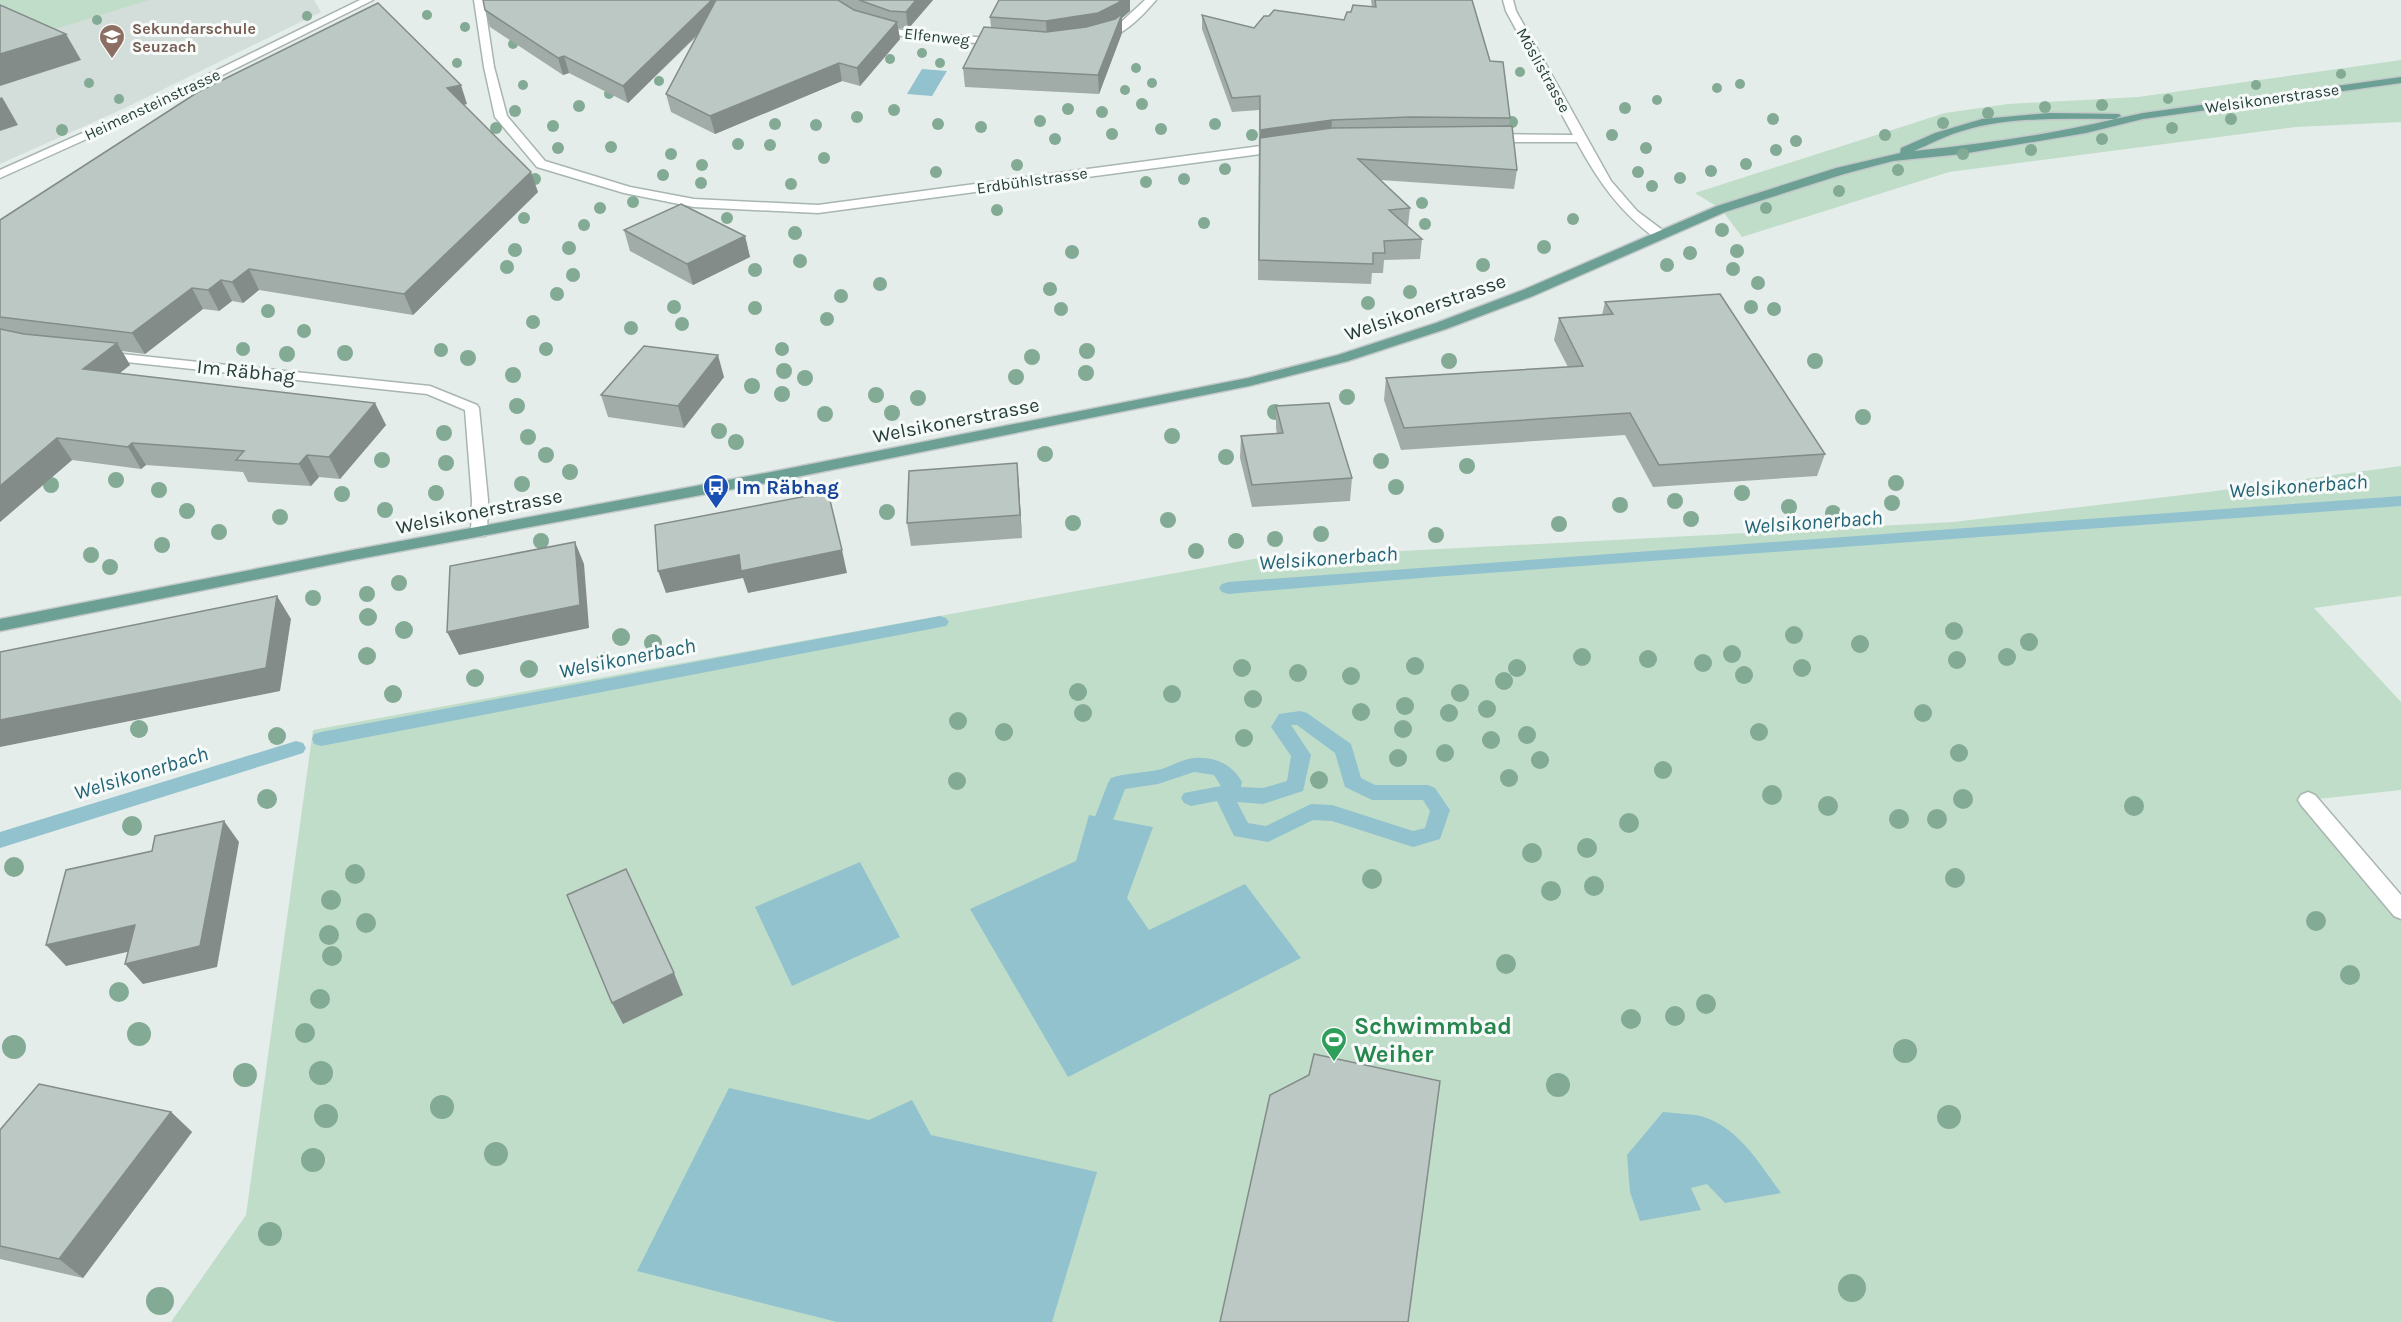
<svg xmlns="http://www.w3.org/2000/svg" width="2401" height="1322" font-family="Karla,sans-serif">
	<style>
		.built { fill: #d3ddd9 }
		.green { fill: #c0ddc9 }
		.water { fill: #92c2ce }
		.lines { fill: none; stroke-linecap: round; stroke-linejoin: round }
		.stream { fill: #92c2ce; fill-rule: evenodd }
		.minor-casing { stroke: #a8b5b1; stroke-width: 3 }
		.major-casing { stroke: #c2c9c8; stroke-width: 3 }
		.minor { fill: #fff; fill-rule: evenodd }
		.major { fill: #6da095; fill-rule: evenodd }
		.tree { fill: #83aa94 }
		.wall { fill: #a1aca8 }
		.shaded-wall { fill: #838c88 }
		.building { fill: #bbc8c3; stroke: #838c88; stroke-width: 1.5 }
		.labels { text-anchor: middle; stroke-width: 6; stroke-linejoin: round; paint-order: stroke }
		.far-education-label { font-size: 16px; font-weight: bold; fill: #785e54; stroke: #f6faf8; text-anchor: start }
		.far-street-label { font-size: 16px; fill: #253e39; stroke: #f6faf8 }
		.street-label { font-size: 20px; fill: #253e39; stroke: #f6faf8 }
		.transit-label { font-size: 20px; font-weight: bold; fill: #164399; stroke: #f6faf8; text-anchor: start }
		.water-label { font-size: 21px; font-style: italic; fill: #236577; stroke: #f6faf8 }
		.near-leisure-label { font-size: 24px; font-weight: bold; fill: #27864d; stroke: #f6faf8; text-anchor: start }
	</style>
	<rect width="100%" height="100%" fill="#e5edea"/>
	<path class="built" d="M0,0H314L321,12L125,108L0,164Z"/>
	<g class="green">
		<path d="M0,0H149L42,33L0,11Z"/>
		<path d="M2401,60V122L2296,127L1949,172L1742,237L1721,209L1695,193L1945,113L2008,104L2138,97Z"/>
		<path d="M2401,466V596L2314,608L2401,702V790L2309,800L2401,910V1322H171L246,1215L313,730L1253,559L1953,522L2208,492Z"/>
	</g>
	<g class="water">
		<path d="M922,69L947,71L932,96L907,94Z"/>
		<path d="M1089,815L1153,827L1127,898L1149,930L1245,884L1301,958L1068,1077L970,909L1076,861Z"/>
		<path d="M860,862L900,937L792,986L755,907Z"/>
		<path d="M729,1088L869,1120L912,1100L931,1135L1097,1172L1052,1322H837L637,1271Z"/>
		<path d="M1663,1112C1674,1113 1685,1114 1696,1115C1736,1123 1759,1163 1781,1193L1725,1203L1707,1184L1691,1188L1701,1210L1640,1221L1630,1192L1627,1155Z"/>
	</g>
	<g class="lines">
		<g class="stream">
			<path d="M2401,496V506L1433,577L1228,594L1222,592L1219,588L1222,584L1228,582Z"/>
			<path d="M940,616L946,618L949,622L946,626L321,746L314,744L312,739L314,734L321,732Z"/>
			<path d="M1300,711L1307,713L1351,744L1361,778L1375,785H1428L1435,788L1450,810L1440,839L1413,847L1332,821L1313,820L1268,842L1234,836L1217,801L1191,806L1184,803L1181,798L1184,793L1221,786L1214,775L1194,772L1158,784L1125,789L1105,841L1098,843L1091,841L1088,835L1108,783L1111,778C1126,773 1143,773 1158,770C1170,767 1182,759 1194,758C1214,756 1232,764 1242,782L1241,787L1263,788L1287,781L1291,756L1271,727L1279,714ZM1291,725H1297L1335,753L1345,787L1372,800H1423L1430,811L1425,828L1413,831L1332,805L1311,804L1266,826L1248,823L1237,802L1263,804L1303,791L1311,755Z"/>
			<path d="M296,741L303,743L306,748L303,753L0,848V832Z"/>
		</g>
		<defs>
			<g id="minor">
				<path d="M360,0H373L162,105L0,178V170L154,101Z"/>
				<path d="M474,0H484L494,67L507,116L545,161L630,187L694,199L818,205L1283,143L1289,147L1283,151L818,213L694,207L624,193L537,167L495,117L484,67Z"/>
				<path d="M1145,0H1156C1143,15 1120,41 1098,38V34L1118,25Z"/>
				<path d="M1503,0H1513L1516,11L1611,181L1637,211L1665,232L1666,235L1665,238H1655C1620,212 1598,181 1577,142H1490L1484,138L1490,134L1573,135L1506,11Z"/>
				<path d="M876,25L912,32L1001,39L1006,42L1001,45L912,38L872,30L871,28Z"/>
				<path d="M103,352L430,386L477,405L479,408L488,500L487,532L485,536H473L471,532L472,500L465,410L427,394L98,359L96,356Z"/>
				<path d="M2308,792L2315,795L2401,895V919L2394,916L2301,805L2298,800L2301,795Z"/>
			</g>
			<path id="major" d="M2401,77V83L2143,119L2086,133L1962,154L1893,161L1844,174L1725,212L1533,296L1446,329L1348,361L1249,386L771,482L353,560L0,631V619L353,550L771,472L1248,378L1338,355L1436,323L1523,290L1717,206L1836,168L1900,153L1901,148L1935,133L1982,119L2049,113L2119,114L2121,116L2115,119L2143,113ZM2115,119C2049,135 1981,144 1914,151C1930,144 1945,136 1962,131C2010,116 2065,119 2115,119Z"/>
		</defs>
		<use href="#minor" class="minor-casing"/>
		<use href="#major" class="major-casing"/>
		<use href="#minor" class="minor"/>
		<use href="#major" class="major"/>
	</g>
	<g class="tree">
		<circle cx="427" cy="15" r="5"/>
		<circle cx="307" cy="16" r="5"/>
		<circle cx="97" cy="20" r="5"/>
		<circle cx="465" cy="27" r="5"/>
		<circle cx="513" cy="44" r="5"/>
		<circle cx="922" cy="53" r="5"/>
		<circle cx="890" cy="59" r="5"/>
		<circle cx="457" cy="63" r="5"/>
		<circle cx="940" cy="63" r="5"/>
		<circle cx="1136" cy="68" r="5"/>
		<circle cx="1520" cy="72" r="5"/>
		<circle cx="2341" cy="74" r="5"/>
		<circle cx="659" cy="81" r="5"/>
		<circle cx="89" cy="83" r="5"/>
		<circle cx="1152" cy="83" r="5"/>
		<circle cx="1740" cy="84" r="5"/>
		<circle cx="523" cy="85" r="5"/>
		<circle cx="2256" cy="85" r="5"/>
		<circle cx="1717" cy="88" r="5"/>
		<circle cx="1125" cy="90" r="5"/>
		<circle cx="609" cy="94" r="5"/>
		<circle cx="119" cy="99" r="5"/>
		<circle cx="2168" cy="99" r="5"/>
		<circle cx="1657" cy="100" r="5"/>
		<circle cx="1142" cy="104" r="6"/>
		<circle cx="2102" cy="105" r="6"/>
		<circle cx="579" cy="106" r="6"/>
		<circle cx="2045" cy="107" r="6"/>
		<circle cx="1625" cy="108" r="6"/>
		<circle cx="1068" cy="109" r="6"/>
		<circle cx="894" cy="110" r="6"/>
		<circle cx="515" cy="111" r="6"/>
		<circle cx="1102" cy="112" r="6"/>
		<circle cx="1988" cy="113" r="6"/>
		<circle cx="857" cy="117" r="6"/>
		<circle cx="1773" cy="119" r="6"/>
		<circle cx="2231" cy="119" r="6"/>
		<circle cx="1040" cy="121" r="6"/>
		<circle cx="1512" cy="122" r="6"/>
		<circle cx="1943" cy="123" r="6"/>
		<circle cx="775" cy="124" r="6"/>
		<circle cx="938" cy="124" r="6"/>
		<circle cx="1215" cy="124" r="6"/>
		<circle cx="816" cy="125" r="6"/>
		<circle cx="553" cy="126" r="6"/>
		<circle cx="981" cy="127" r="6"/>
		<circle cx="496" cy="128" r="6"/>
		<circle cx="2172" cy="128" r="6"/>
		<circle cx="1161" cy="129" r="6"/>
		<circle cx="62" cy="130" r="6"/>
		<circle cx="1112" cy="134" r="6"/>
		<circle cx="1252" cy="135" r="6"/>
		<circle cx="1612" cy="135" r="6"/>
		<circle cx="1885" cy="135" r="6"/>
		<circle cx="1055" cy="139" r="6"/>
		<circle cx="2102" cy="139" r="6"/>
		<circle cx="1796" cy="141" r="6"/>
		<circle cx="738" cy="144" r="6"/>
		<circle cx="770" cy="145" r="6"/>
		<circle cx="611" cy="147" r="6"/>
		<circle cx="558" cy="148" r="6"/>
		<circle cx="1646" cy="148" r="6"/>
		<circle cx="1776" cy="150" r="6"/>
		<circle cx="2031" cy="150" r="6"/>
		<circle cx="671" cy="154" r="6"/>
		<circle cx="1963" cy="154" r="6"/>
		<circle cx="824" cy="158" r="6"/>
		<circle cx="1746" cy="164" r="6"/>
		<circle cx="702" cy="165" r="6"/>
		<circle cx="1017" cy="165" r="6"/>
		<circle cx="1225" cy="169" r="6"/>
		<circle cx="1898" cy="170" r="6"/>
		<circle cx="1711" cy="171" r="6"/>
		<circle cx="936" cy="172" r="6"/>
		<circle cx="1638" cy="172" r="6"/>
		<circle cx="663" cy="175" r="6"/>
		<circle cx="1680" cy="178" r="6"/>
		<circle cx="535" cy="179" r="6"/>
		<circle cx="1184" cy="179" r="6"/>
		<circle cx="1146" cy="182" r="6"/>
		<circle cx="701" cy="183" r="6"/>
		<circle cx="791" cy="184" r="6"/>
		<circle cx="1652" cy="186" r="6"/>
		<circle cx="1839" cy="191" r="6"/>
		<circle cx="633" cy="202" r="6"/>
		<circle cx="1422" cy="203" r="6"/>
		<circle cx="600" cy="208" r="6"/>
		<circle cx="1766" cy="208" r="6"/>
		<circle cx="997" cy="210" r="6"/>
		<circle cx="524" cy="218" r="6"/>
		<circle cx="727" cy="218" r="6"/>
		<circle cx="1573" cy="219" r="6"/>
		<circle cx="1204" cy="223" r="6"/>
		<circle cx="1425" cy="224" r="6"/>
		<circle cx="584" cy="225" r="6"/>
		<circle cx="1722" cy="230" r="7"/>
		<circle cx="795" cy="233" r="7"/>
		<circle cx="1544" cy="247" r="7"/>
		<circle cx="569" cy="248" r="7"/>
		<circle cx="515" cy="250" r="7"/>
		<circle cx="1737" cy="251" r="7"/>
		<circle cx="1072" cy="252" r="7"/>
		<circle cx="1690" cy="253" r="7"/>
		<circle cx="800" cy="261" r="7"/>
		<circle cx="1483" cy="265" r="7"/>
		<circle cx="1667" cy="265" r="7"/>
		<circle cx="507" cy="267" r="7"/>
		<circle cx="1733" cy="269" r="7"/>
		<circle cx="755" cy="270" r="7"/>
		<circle cx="573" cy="275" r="7"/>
		<circle cx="1758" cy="283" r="7"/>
		<circle cx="880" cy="284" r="7"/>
		<circle cx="1050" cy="289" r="7"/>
		<circle cx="1410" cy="292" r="7"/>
		<circle cx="557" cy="294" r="7"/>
		<circle cx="841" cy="296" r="7"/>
		<circle cx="1368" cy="303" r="7"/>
		<circle cx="674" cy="307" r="7"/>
		<circle cx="1751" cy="307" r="7"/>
		<circle cx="755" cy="308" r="7"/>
		<circle cx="1061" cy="309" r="7"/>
		<circle cx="1774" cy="309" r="7"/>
		<circle cx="268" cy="311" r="7"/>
		<circle cx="827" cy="319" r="7"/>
		<circle cx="533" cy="322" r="7"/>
		<circle cx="682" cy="324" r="7"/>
		<circle cx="631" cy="328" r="7"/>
		<circle cx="304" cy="331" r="7"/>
		<circle cx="243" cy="349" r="7"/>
		<circle cx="546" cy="349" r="7"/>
		<circle cx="782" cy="349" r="7"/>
		<circle cx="441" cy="350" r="7"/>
		<circle cx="1087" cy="351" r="8"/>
		<circle cx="345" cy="353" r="8"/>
		<circle cx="287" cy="354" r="8"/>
		<circle cx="1032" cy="357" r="8"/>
		<circle cx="468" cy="358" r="8"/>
		<circle cx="1449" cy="361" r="8"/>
		<circle cx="1815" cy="361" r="8"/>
		<circle cx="784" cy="371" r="8"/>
		<circle cx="1086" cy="373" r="8"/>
		<circle cx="513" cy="375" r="8"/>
		<circle cx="1016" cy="377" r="8"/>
		<circle cx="805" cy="378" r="8"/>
		<circle cx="752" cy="386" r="8"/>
		<circle cx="782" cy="394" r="8"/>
		<circle cx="876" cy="395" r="8"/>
		<circle cx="1347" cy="397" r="8"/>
		<circle cx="918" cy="398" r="8"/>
		<circle cx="517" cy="406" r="8"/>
		<circle cx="1275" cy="412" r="8"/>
		<circle cx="892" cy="413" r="8"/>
		<circle cx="825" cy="414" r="8"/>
		<circle cx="1863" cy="417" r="8"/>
		<circle cx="719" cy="431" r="8"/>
		<circle cx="444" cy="433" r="8"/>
		<circle cx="1172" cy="436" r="8"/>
		<circle cx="528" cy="437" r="8"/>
		<circle cx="736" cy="442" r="8"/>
		<circle cx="1045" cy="454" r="8"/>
		<circle cx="546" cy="455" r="8"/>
		<circle cx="1226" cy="457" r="8"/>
		<circle cx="382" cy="460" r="8"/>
		<circle cx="1381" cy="461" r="8"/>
		<circle cx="446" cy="463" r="8"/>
		<circle cx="1467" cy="466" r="8"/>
		<circle cx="570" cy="472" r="8"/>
		<circle cx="116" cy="480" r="8"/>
		<circle cx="1896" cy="483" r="8"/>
		<circle cx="522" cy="484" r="8"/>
		<circle cx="51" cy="485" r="8"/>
		<circle cx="1396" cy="487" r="8"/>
		<circle cx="159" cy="490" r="8"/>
		<circle cx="436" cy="493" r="8"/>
		<circle cx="1742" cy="493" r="8"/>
		<circle cx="342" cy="494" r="8"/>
		<circle cx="1675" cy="501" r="8"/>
		<circle cx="1892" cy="503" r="8"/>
		<circle cx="1620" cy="505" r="8"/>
		<circle cx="1789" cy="507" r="8"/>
		<circle cx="385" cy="510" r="8"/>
		<circle cx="187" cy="511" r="8"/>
		<circle cx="887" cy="512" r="8"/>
		<circle cx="1833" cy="513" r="8"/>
		<circle cx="280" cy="517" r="8"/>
		<circle cx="1691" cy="519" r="8"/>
		<circle cx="1168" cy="520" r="8"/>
		<circle cx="1073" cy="523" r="8"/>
		<circle cx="1559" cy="524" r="8"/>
		<circle cx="219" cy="532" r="8"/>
		<circle cx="1321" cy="534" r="8"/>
		<circle cx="1436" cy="535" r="8"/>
		<circle cx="1275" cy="539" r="8"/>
		<circle cx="541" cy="541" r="8"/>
		<circle cx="1236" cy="541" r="8"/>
		<circle cx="162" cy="545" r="8"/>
		<circle cx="1196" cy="551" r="8"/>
		<circle cx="91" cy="555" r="8"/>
		<circle cx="110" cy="567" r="8"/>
		<circle cx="399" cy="583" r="8"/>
		<circle cx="367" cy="594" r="8"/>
		<circle cx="313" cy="598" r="8"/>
		<circle cx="368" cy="617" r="9"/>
		<circle cx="404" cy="630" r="9"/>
		<circle cx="1954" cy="631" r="9"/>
		<circle cx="1794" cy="635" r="9"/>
		<circle cx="621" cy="637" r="9"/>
		<circle cx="2029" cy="642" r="9"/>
		<circle cx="653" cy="643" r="9"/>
		<circle cx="1860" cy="644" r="9"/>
		<circle cx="1732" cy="654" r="9"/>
		<circle cx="367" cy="656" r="9"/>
		<circle cx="1582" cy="657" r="9"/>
		<circle cx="2007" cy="657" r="9"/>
		<circle cx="1648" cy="659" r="9"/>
		<circle cx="1957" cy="660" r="9"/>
		<circle cx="605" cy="661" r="9"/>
		<circle cx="1703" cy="663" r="9"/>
		<circle cx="1415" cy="666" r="9"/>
		<circle cx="1242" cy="668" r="9"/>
		<circle cx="1517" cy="668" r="9"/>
		<circle cx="1802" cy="668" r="9"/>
		<circle cx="529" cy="669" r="9"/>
		<circle cx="1298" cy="673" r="9"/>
		<circle cx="1744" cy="675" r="9"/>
		<circle cx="1351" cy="676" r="9"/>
		<circle cx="475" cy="678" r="9"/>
		<circle cx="1504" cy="681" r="9"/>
		<circle cx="1078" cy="692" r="9"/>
		<circle cx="1460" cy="693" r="9"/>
		<circle cx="393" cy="694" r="9"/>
		<circle cx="1172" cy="694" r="9"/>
		<circle cx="1253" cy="699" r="9"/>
		<circle cx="1405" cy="706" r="9"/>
		<circle cx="1487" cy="709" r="9"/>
		<circle cx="1361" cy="712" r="9"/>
		<circle cx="1083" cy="713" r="9"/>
		<circle cx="1449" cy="713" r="9"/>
		<circle cx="1923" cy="713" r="9"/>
		<circle cx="958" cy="721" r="9"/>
		<circle cx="139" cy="729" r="9"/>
		<circle cx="1403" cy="729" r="9"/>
		<circle cx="1004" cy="732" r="9"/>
		<circle cx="1759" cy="732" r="9"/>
		<circle cx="1527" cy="735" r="9"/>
		<circle cx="277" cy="736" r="9"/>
		<circle cx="1244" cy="738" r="9"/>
		<circle cx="1491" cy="740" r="9"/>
		<circle cx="1445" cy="753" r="9"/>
		<circle cx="1959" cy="753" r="9"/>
		<circle cx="1398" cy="758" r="9"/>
		<circle cx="1540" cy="760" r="9"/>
		<circle cx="1663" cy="770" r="9"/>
		<circle cx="1509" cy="778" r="9"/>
		<circle cx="1319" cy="780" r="9"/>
		<circle cx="957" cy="781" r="9"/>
		<circle cx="1772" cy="795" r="10"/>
		<circle cx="267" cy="799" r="10"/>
		<circle cx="1963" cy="799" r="10"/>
		<circle cx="1828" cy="806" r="10"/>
		<circle cx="2134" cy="806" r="10"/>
		<circle cx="1899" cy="819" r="10"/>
		<circle cx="1937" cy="819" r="10"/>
		<circle cx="1629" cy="823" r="10"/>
		<circle cx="132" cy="826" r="10"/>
		<circle cx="1587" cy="848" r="10"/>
		<circle cx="1532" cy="853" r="10"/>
		<circle cx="14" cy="867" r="10"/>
		<circle cx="355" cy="874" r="10"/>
		<circle cx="1955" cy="878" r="10"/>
		<circle cx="1372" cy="879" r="10"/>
		<circle cx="1594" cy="886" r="10"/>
		<circle cx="1551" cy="891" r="10"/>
		<circle cx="331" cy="900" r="10"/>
		<circle cx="2316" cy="921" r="10"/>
		<circle cx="366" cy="923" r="10"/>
		<circle cx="329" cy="935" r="10"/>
		<circle cx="332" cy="956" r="10"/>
		<circle cx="1506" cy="964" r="10"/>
		<circle cx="2350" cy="975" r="10"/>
		<circle cx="119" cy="992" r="10"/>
		<circle cx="320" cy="999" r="10"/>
		<circle cx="1706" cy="1004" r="10"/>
		<circle cx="1675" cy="1016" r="10"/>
		<circle cx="1631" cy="1019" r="10"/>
		<circle cx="139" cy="1034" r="12"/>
		<circle cx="305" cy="1033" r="10"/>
		<circle cx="14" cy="1047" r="12"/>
		<circle cx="1905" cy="1051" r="12"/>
		<circle cx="321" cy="1073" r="12"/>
		<circle cx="245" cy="1075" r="12"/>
		<circle cx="1558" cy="1085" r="12"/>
		<circle cx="442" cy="1107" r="12"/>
		<circle cx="326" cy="1116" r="12"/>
		<circle cx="1949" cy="1117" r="12"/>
		<circle cx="496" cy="1154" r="12"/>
		<circle cx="313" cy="1160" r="12"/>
		<circle cx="270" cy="1234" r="12"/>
		<circle cx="1852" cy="1288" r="14"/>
		<circle cx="160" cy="1301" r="14"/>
	</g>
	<g class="wall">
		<path d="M839,0H933L908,29L898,28L900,39L860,86L842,81L715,134L671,112L666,94L698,35L628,103L569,73L563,75L490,27L485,10L844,4Z"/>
		<path d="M999,0H1130V11L1122,18V33L1099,94L965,87L963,68L991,27L990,17Z"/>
		<path d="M1371,0H1472L1490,61L1510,118L1509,126L1517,170L1514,189L1380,180L1410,208L1408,226L1422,239L1420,259L1384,260L1383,273H1372L1371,284L1258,280L1259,110L1232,112L1202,29V15L1254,28L1269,16L1344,20L1351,12L1372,7Z"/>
		<path d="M467,104L464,105L538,192L413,315L259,290L243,303L232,301L219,311L203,309L145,354L122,351L130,365L119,374L386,425L340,479L319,477L311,486L248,482L243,472L146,465L141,469L72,460L0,522V220Z"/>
		<path d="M624,230L745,236L750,257L693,285L630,251Z"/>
		<path d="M1605,302L1825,454L1817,476L1653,487L1625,435L1401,450L1384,400L1386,378L1568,367L1554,340L1559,318L1602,315Z"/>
		<path d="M724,377L684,428L608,417L601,395Z"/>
		<path d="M1276,406L1352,478L1350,501L1252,507L1240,458L1241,436L1277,434L1276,428Z"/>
		<path d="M1019,486L1022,538L911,546L907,523Z"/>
		<path d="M171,1112L192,1132L83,1278L0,1259V1130Z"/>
	</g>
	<g class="shaded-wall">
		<path d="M712,0H721L723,9L628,103L623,86Z"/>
		<path d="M916,0H933L908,29L906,12Z"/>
		<path d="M1121,0H1130V11L1122,18V33L1099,94L1098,75L1047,40L1046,21Z"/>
		<path d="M897,22L900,39L860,86L857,68Z"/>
		<path d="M66,34L81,60L0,86V54Z"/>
		<path d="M564,56L569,73L563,75L558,58Z"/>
		<path d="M839,63L842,81L715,134L710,116Z"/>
		<path d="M461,85L467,104L454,108L447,88Z"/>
		<path d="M2,97L18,125L0,131V98Z"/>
		<path d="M1332,120L1331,135L1259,144L1260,130Z"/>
		<path d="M531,172L538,192L413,315L404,294Z"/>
		<path d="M745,236L750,257L693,285L687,264Z"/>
		<path d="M249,269L259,290L243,303L232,282Z"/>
		<path d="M221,280L232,301L219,311L208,290Z"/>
		<path d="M192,288L203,309L145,354L132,333Z"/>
		<path d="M117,343L130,365L96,391L83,369Z"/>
		<path d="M718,355L724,377L684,428L678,406Z"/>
		<path d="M375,403L386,425L340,479L329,457Z"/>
		<path d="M57,438L72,460L0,522V486Z"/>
		<path d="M132,443L146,465L141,469L128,447Z"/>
		<path d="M307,455L319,477L311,486L299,464Z"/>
		<path d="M1017,463L1019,486L1022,538L1020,515Z"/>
		<path d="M575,542L584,564L589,628L459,655L447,632Z"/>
		<path d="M842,550L847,573L748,593L743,578L666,593L658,571L739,555Z"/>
		<path d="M277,596L291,619L280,691L0,747V720Z"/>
		<path d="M224,821L239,842L217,967L143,984L125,964Z"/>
		<path d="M135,925L153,946L66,966L46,945Z"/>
		<path d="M674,973L683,995L623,1024L612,1003Z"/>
		<path d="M171,1112L192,1132L83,1278L59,1259Z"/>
	</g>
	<g class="building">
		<path d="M483,0H712L623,86L564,56L558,58L485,10Z"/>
		<path d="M716,0H838L854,10L897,22L857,68L839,63L710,116L666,94Z"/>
		<path d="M859,0H916L906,12L890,11Z"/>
		<path d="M999,0H1121L1118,3L1098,13L1046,21L990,17Z"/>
		<path d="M1375,0H1472L1490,61L1503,62L1510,118L1411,117L1332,120L1260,130V96L1232,98L1202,15L1254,28L1264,16H1269L1274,10L1344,20L1347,12H1351L1353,5L1376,7Z"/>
		<path d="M378,3L461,85L447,88L531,172L404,294L249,269L232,282L221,280L208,290L192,288L132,333L0,317V220L198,92Z"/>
		<path d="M0,5L66,34L0,54Z"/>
		<path d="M1122,14L1098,75L963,68L984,27L1046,32L1086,27L1115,19Z"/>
		<path d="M1512,126L1517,170L1358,159L1410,208L1389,210L1422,239L1384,241L1385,253H1373V264L1259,260L1260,138L1332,128Z"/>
		<path d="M681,204L745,236L687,264L624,230Z"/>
		<path d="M1720,294L1825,454L1659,465L1630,413L1404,428L1386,378L1583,366L1559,318L1613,314L1605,302Z"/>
		<path d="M0,329L24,334L117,343L83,369L375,403L329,457L307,455L299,464L236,460L244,451L132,443L128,447L57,438L0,486Z"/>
		<path d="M644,346L718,355L678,406L601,395Z"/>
		<path d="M1329,403L1352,478L1252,485L1241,436L1283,433L1276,406Z"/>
		<path d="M1017,463L1020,515L907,523L909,471Z"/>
		<path d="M828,492L842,550L741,571L739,555L658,571L655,525Z"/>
		<path d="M575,542L580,605L447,632L450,566Z"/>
		<path d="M277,596L266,668L0,720V652Z"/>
		<path d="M224,821L200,946L125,964L135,925L46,945L66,870L152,851L155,836Z"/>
		<path d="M626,869L674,973L612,1003L567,895Z"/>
		<path d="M1314,1054L1440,1081L1408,1322H1220L1270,1095L1309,1075Z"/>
		<path d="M39,1084L171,1112L59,1259L0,1246V1130Z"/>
	</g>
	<defs>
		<symbol id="school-pin" viewBox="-11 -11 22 30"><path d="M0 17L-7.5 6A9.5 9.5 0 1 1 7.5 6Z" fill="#8d6e63" stroke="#f6faf8"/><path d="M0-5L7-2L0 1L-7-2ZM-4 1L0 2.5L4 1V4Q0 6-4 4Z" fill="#fff"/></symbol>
		<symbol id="bus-pin" viewBox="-11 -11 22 30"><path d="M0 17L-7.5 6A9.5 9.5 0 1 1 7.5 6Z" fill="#1a4fb4" stroke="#f6faf8"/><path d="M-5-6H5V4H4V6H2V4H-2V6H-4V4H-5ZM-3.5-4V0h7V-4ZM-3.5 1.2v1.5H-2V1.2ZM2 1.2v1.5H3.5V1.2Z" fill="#fff"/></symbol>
		<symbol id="stadium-pin" viewBox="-11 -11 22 30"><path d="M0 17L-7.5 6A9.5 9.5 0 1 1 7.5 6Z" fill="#2e9e5b" stroke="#f6faf8"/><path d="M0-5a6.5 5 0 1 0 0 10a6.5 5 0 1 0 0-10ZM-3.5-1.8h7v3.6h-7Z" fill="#fff"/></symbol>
	</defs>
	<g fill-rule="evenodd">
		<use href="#school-pin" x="97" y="22" width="30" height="40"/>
		<use href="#bus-pin" x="701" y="472" width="30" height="40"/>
		<use href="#stadium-pin" x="1319" y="1025" width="30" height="40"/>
	</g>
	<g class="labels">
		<g class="far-education-label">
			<text x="132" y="34">Sekundarschule<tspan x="132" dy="18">Seuzach</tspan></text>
		</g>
		<g class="far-street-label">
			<text transform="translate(937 36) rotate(6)" y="6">Elfenweg</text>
			<text transform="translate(1544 70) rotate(61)" y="6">Möslistrasse</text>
			<text transform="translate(2272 98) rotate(-8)" y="6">Welsikonerstrasse</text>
			<text transform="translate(152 104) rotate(-25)" y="6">Heimensteinstrasse</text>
			<text transform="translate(1032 180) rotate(-8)" y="6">Erdbühlstrasse</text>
		</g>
		<g class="street-label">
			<text transform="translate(1425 307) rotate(-19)" y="7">Welsikonerstrasse</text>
			<text transform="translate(246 371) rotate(6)" y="7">Im Räbhag</text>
			<text transform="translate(956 420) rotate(-11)" y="7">Welsikonerstrasse</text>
			<text transform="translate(479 511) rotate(-11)" y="7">Welsikonerstrasse</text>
		</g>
		<g class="transit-label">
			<text x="736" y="494">Im Räbhag</text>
		</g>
		<g class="water-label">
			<text transform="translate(2298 486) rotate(-4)" y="7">Welsikonerbach</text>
			<text transform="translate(1813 522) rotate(-4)" y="7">Welsikonerbach</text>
			<text transform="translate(1328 558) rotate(-4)" y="7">Welsikonerbach</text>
			<text transform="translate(627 658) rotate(-11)" y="7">Welsikonerbach</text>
			<text transform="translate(141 773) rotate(-17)" y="7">Welsikonerbach</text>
		</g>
		<g class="near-leisure-label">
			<text x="1354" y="1034">Schwimmbad<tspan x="1354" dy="28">Weiher</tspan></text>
		</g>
	</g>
</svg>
